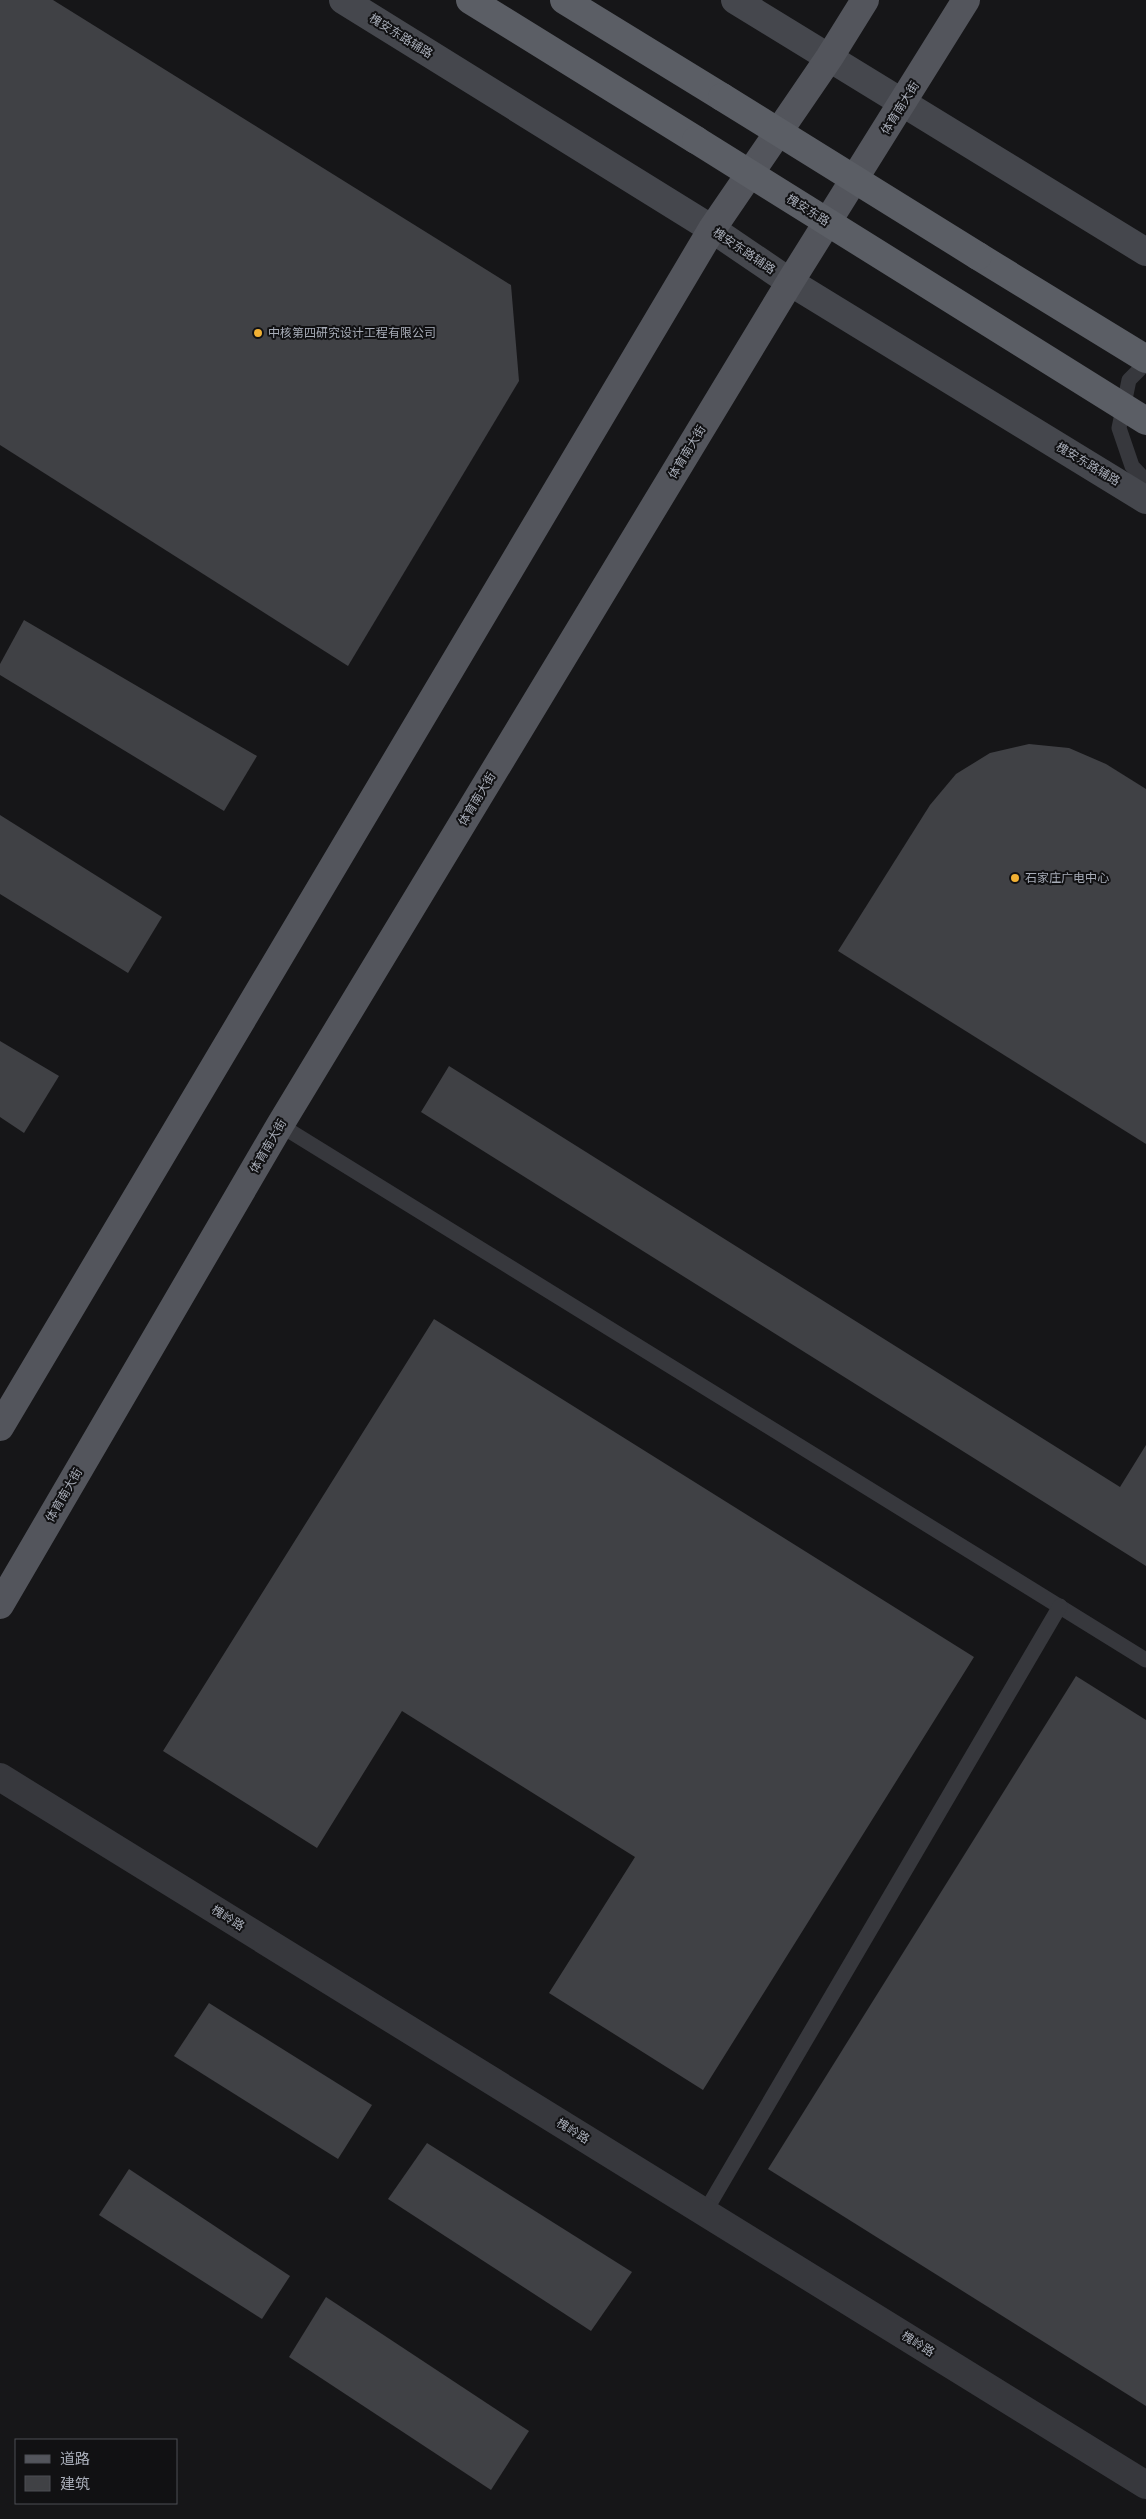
<svg xmlns="http://www.w3.org/2000/svg" width="1146" height="2519" font-family="Overpass,'Noto Sans SC',sans-serif">
	<style>
		.building { fill: #404145 }
		.lines { fill: none; stroke-linecap: round; stroke-linejoin: round }
		.service { stroke: #37383d; stroke-width: 15 }
		.minor { stroke: #37383d; stroke-width: 28 }
		.secondary { stroke: #45474d; stroke-width: 28 }
		.primary { stroke: #53555c; stroke-width: 28 }
		.trunk { stroke: #5b5e65; stroke-width: 28 }
		.trunk-bridge { stroke: #5b5e65; stroke-width: 28 }
		.poi-dot { fill: #f2b134; stroke: #111113; stroke-width: 2 }
		.labels { text-anchor: middle; stroke-width: 4; stroke-linejoin: round; paint-order: stroke }
		.street-label { font-size: 12px; fill: #a8adb8; stroke: #111113 }
		.poi-label { font-size: 12px; fill: #a8adb8; stroke: #111113; text-anchor: start }
	</style>
	<rect width="100%" height="100%" fill="#161618"/>
	<g class="building">
		<path d="M0,0H53L511,285L519,381L348,666L0,445Z"/>
		<path d="M24,620L257,756L224,811L0,675V664Z"/>
		<path d="M1029,744L1069,748L1106,764L1146,789V1144L838,951L930,805L956,774L990,753Z"/>
		<path d="M0,815L162,917L128,973L0,894Z"/>
		<path d="M0,1041L59,1076L24,1133L0,1117Z"/>
		<path d="M449,1066L1120,1487L1146,1445V1566L421,1112Z"/>
		<path d="M434,1319L974,1657L703,2090L549,1993L635,1857L402,1711L317,1848L163,1751Z"/>
		<path d="M1076,1676L1146,1720V2406L768,2169Z"/>
		<path d="M209,2003L372,2105L338,2159L174,2056Z"/>
		<path d="M427,2143L632,2272L591,2331L388,2199Z"/>
		<path d="M129,2169L290,2276L262,2319L99,2215Z"/>
		<path d="M326,2297L529,2431L491,2490L289,2357Z"/>
	</g>
	<g class="lines">
		<g class="service">
			<path d="M1146,363L1129,380L1119,428L1132,466L1146,481"/>
			<path d="M280,1125L1146,1660"/>
			<path d="M705,2212L1060,1606"/>
		</g>
		<path class="minor" d="M0,1777L1146,2485"/>
		<g class="secondary">
			<path d="M343,0L712,229L790,282L1146,500"/>
			<path d="M735,0L1146,252"/>
		</g>
		<g class="primary">
			<path d="M0,1427L712,229L829,58L865,0"/>
			<path d="M0,1605L280,1125L790,282L966,0"/>
		</g>
		<g class="trunk">
			<path d="M470,0L696,140"/>
			<path d="M564,0L722,97"/>
			<path d="M978,256L1146,359"/>
		</g>
		<g class="trunk-bridge">
			<path d="M722,97L978,256"/>
			<path d="M696,140L1146,421"/>
		</g>
	</g>
	<g class="poi-dot">
		<circle cx="258" cy="333" r="5"/>
		<circle cx="1015" cy="878" r="5"/>
	</g>
	<g class="labels">
		<g class="street-label">
			<text transform="translate(401 36) rotate(32)" y="4">槐安东路辅路</text>
			<text transform="translate(900 108) rotate(-58)" y="4">体育南大街</text>
			<text transform="translate(808 210) rotate(32)" y="4">槐安东路</text>
			<text transform="translate(744 251) rotate(34)" y="4">槐安东路辅路</text>
			<text transform="translate(687 452) rotate(-59)" y="4">体育南大街</text>
			<text transform="translate(1088 464) rotate(31)" y="4">槐安东路辅路</text>
			<text transform="translate(477 799) rotate(-59)" y="4">体育南大街</text>
			<text transform="translate(268 1146) rotate(-60)" y="4">体育南大街</text>
			<text transform="translate(64 1495) rotate(-60)" y="4">体育南大街</text>
			<text transform="translate(228 1918) rotate(32)" y="4">槐岭路</text>
			<text transform="translate(573 2131) rotate(32)" y="4">槐岭路</text>
			<text transform="translate(918 2344) rotate(32)" y="4">槐岭路</text>
		</g>
		<g class="poi-label">
			<text x="268" y="337">中核第四研究设计工程有限公司</text>
			<text x="1025" y="882">石家庄广电中心</text>
		</g>
	</g>
	<rect x="15" y="2439" width="162" height="65" fill="#111113" stroke="#4d4f55"/>
	<rect x="25" y="2455" width="25" height="8" fill="#53555c" stroke="#4d4f55"/>
	<text x="60" y="2464" font-size="15" fill="#a8adb8">道路</text>
	<rect x="25" y="2476" width="25" height="15" fill="#404145" stroke="#4d4f55"/>
	<text x="60" y="2489" font-size="15" fill="#a8adb8">建筑</text>
</svg>
